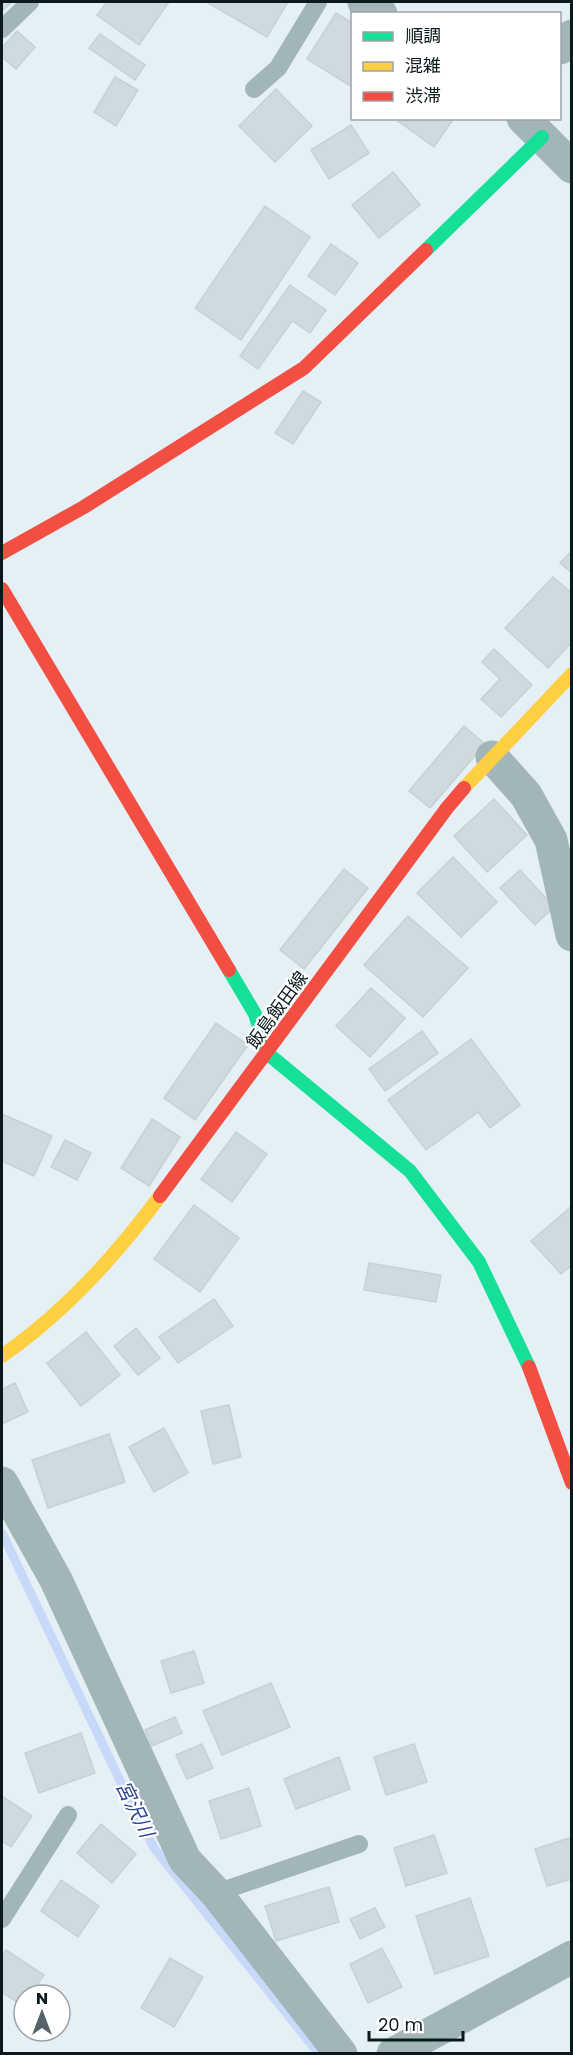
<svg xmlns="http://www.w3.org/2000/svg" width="573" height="2055" font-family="Poppins,'Noto Sans JP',sans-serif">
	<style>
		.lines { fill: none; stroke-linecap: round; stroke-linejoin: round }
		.stream { stroke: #c8d8f8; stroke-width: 9 }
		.building { fill: #cfd9e0; stroke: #c6d0d7; stroke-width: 1.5 }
		.lane { stroke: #a2b6b9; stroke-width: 18 }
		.street { stroke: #a2b6b9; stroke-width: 33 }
		.fast { stroke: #16e098; stroke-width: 14 }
		.slow { stroke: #ffcf43; stroke-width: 14 }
		.jam { stroke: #f24e42; stroke-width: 14 }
		.labels { text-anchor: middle; stroke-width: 4.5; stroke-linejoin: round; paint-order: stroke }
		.street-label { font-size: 18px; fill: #0a191e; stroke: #fff }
		.water-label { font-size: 20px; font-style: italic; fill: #2c4695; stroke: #fff }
	</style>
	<rect width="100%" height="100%" fill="#e4f0f5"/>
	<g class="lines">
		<path class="stream" d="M2,1533L124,1789L154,1848L319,2054"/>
	</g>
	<g class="building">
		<path d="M2,2H12L2,11Z"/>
		<path d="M107,2H169L139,45L97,15Z"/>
		<path d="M206,2H288L267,37Z"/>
		<path d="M336,13L352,23V87L307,59Z"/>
		<path d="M17,31L35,47L16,69L2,57V48Z"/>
		<path d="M100,34L145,65L135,80L89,48Z"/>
		<path d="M115,77L138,90L116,126L94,112Z"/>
		<path d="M276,89L312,126L275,162L239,126Z"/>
		<path d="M400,118H454L434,147L398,121Z"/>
		<path d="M351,125L369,153L329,179L311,150Z"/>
		<path d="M393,172L420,205L379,238L352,205Z"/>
		<path d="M265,206L310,237L241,340L195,308Z"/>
		<path d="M331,244L358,263L335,295L308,276Z"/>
		<path d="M290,285L326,310L310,333L292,321L258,369L240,356Z"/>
		<path d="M303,391L321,402L293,444L275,433Z"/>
		<path d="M572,551V573L560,563Z"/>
		<path d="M553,577L572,593V642L548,668L505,628Z"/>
		<path d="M494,649L532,685L501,717L481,699L500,679L482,662Z"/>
		<path d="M464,726L485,744L430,808L409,791Z"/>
		<path d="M494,799L527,835L487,872L454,836Z"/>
		<path d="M453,857L497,902L461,937L417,893Z"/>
		<path d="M344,869L368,888L304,969L280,950Z"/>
		<path d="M520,870L554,907L535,925L500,888Z"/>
		<path d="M408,916L468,968L423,1017L364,965Z"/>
		<path d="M371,988L405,1018L370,1057L336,1026Z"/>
		<path d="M216,1023L248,1045L195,1120L164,1098Z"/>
		<path d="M422,1031L438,1053L385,1091L369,1069Z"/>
		<path d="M471,1039L520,1105L490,1128L478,1112L426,1150L388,1100Z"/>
		<path d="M2,1114L52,1136L34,1176L2,1161Z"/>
		<path d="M152,1119L180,1137L149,1186L121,1168Z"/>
		<path d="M236,1132L267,1154L232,1202L201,1179Z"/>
		<path d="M65,1140L91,1153L77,1180L51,1167Z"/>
		<path d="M194,1205L239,1238L200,1292L154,1259Z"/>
		<path d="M572,1206V1265L561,1274L531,1241Z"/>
		<path d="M369,1263L441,1275L436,1302L364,1290Z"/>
		<path d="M214,1299L233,1326L178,1363L159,1337Z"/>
		<path d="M136,1328L160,1358L138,1375L114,1346Z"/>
		<path d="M86,1332L120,1375L81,1406L47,1363Z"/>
		<path d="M15,1383L28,1412L2,1424V1389Z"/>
		<path d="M229,1405L241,1457L213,1464L201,1411Z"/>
		<path d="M164,1428L188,1473L154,1492L129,1447Z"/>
		<path d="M109,1434L125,1482L48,1508L32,1460Z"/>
		<path d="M194,1651L204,1683L171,1693L161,1661Z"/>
		<path d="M271,1683L290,1727L222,1755L203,1711Z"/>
		<path d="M175,1717L182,1733L152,1746L145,1730Z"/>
		<path d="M81,1733L95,1773L39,1793L25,1753Z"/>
		<path d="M202,1744L213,1768L187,1779L176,1755Z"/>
		<path d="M414,1744L427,1782L386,1795L374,1757Z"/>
		<path d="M339,1757L350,1789L296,1809L284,1779Z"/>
		<path d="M249,1788L261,1826L221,1839L209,1801Z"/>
		<path d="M2,1796L32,1816L11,1847L2,1841Z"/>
		<path d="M101,1824L136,1854L112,1883L77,1853Z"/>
		<path d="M434,1835L447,1873L406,1886L394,1848Z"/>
		<path d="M572,1837V1879L547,1886L535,1849Z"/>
		<path d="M61,1880L99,1906L78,1937L41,1911Z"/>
		<path d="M329,1887L339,1922L276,1941L265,1906Z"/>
		<path d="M470,1898L489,1956L435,1974L416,1916Z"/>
		<path d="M375,1908L385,1927L360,1939L350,1919Z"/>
		<path d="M382,1948L402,1987L368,2003L350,1964Z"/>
		<path d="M6,1950L44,1975L30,1995H24L23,2006L2,1992V1956Z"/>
		<path d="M170,1958L203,1977L174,2027L141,2008Z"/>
	</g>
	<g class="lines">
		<g class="lane">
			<path d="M2,29L30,2"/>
			<path d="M254,89L278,68L318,2"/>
			<path d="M216,1893L359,1844"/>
			<path d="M2,1919L68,1815"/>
		</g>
		<g class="street">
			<path d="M364,2L381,14"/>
			<path d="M560,48L572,36"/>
			<path d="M523,118L572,167"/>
			<path d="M492,757L526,795L551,840L572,935"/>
			<path d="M2,1483L56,1580L185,1860L216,1893L341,2054"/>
			<path d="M393,2054L572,1957"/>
		</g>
		<g class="fast">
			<path d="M426,250L542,137"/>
			<path d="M229,970L255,1014L267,1053L410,1171L479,1262L529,1367"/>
		</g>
		<g class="slow">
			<path d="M464,788L572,674"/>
			<path d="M2,1356C64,1313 115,1257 160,1196"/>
		</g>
		<g class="jam">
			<path d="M2,553L84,507L304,368L426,250"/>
			<path d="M2,589L229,970"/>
			<path d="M160,1196L447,808L464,788"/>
			<path d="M529,1367L572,1483"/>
		</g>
	</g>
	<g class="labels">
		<g class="street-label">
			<text transform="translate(277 1010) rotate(-54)" y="6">飯島飯田線</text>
		</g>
		<g class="water-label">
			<text transform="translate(135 1809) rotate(64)" y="7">宮沢川</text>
		</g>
	</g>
	<rect width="573" height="2055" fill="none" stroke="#0a191e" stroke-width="6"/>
	<rect x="351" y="12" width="210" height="108" fill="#ffffff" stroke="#9da3a5" stroke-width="1.5"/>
	<rect x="363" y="32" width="30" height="9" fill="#16e098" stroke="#9da3a5" stroke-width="1.5"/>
	<text x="405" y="42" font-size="18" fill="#0a191e">順調</text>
	<rect x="363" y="62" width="30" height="9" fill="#ffcf43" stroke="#9da3a5" stroke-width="1.5"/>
	<text x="405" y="72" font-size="18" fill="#0a191e">混雑</text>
	<rect x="363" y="92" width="30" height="9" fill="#f24e42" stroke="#9da3a5" stroke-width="1.5"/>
	<text x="405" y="102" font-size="18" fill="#0a191e">渋滞</text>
	<g transform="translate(42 2013)"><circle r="28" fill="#ffffff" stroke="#9da3a5" stroke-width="1.5"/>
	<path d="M0-4.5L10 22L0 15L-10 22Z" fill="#566469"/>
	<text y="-9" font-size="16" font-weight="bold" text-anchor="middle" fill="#0a191e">N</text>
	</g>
	<path d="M369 2031v9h94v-9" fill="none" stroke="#0a191e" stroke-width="3"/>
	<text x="378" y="2031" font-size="18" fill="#0a191e" stroke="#ffffff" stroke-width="4.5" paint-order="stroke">20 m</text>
</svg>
